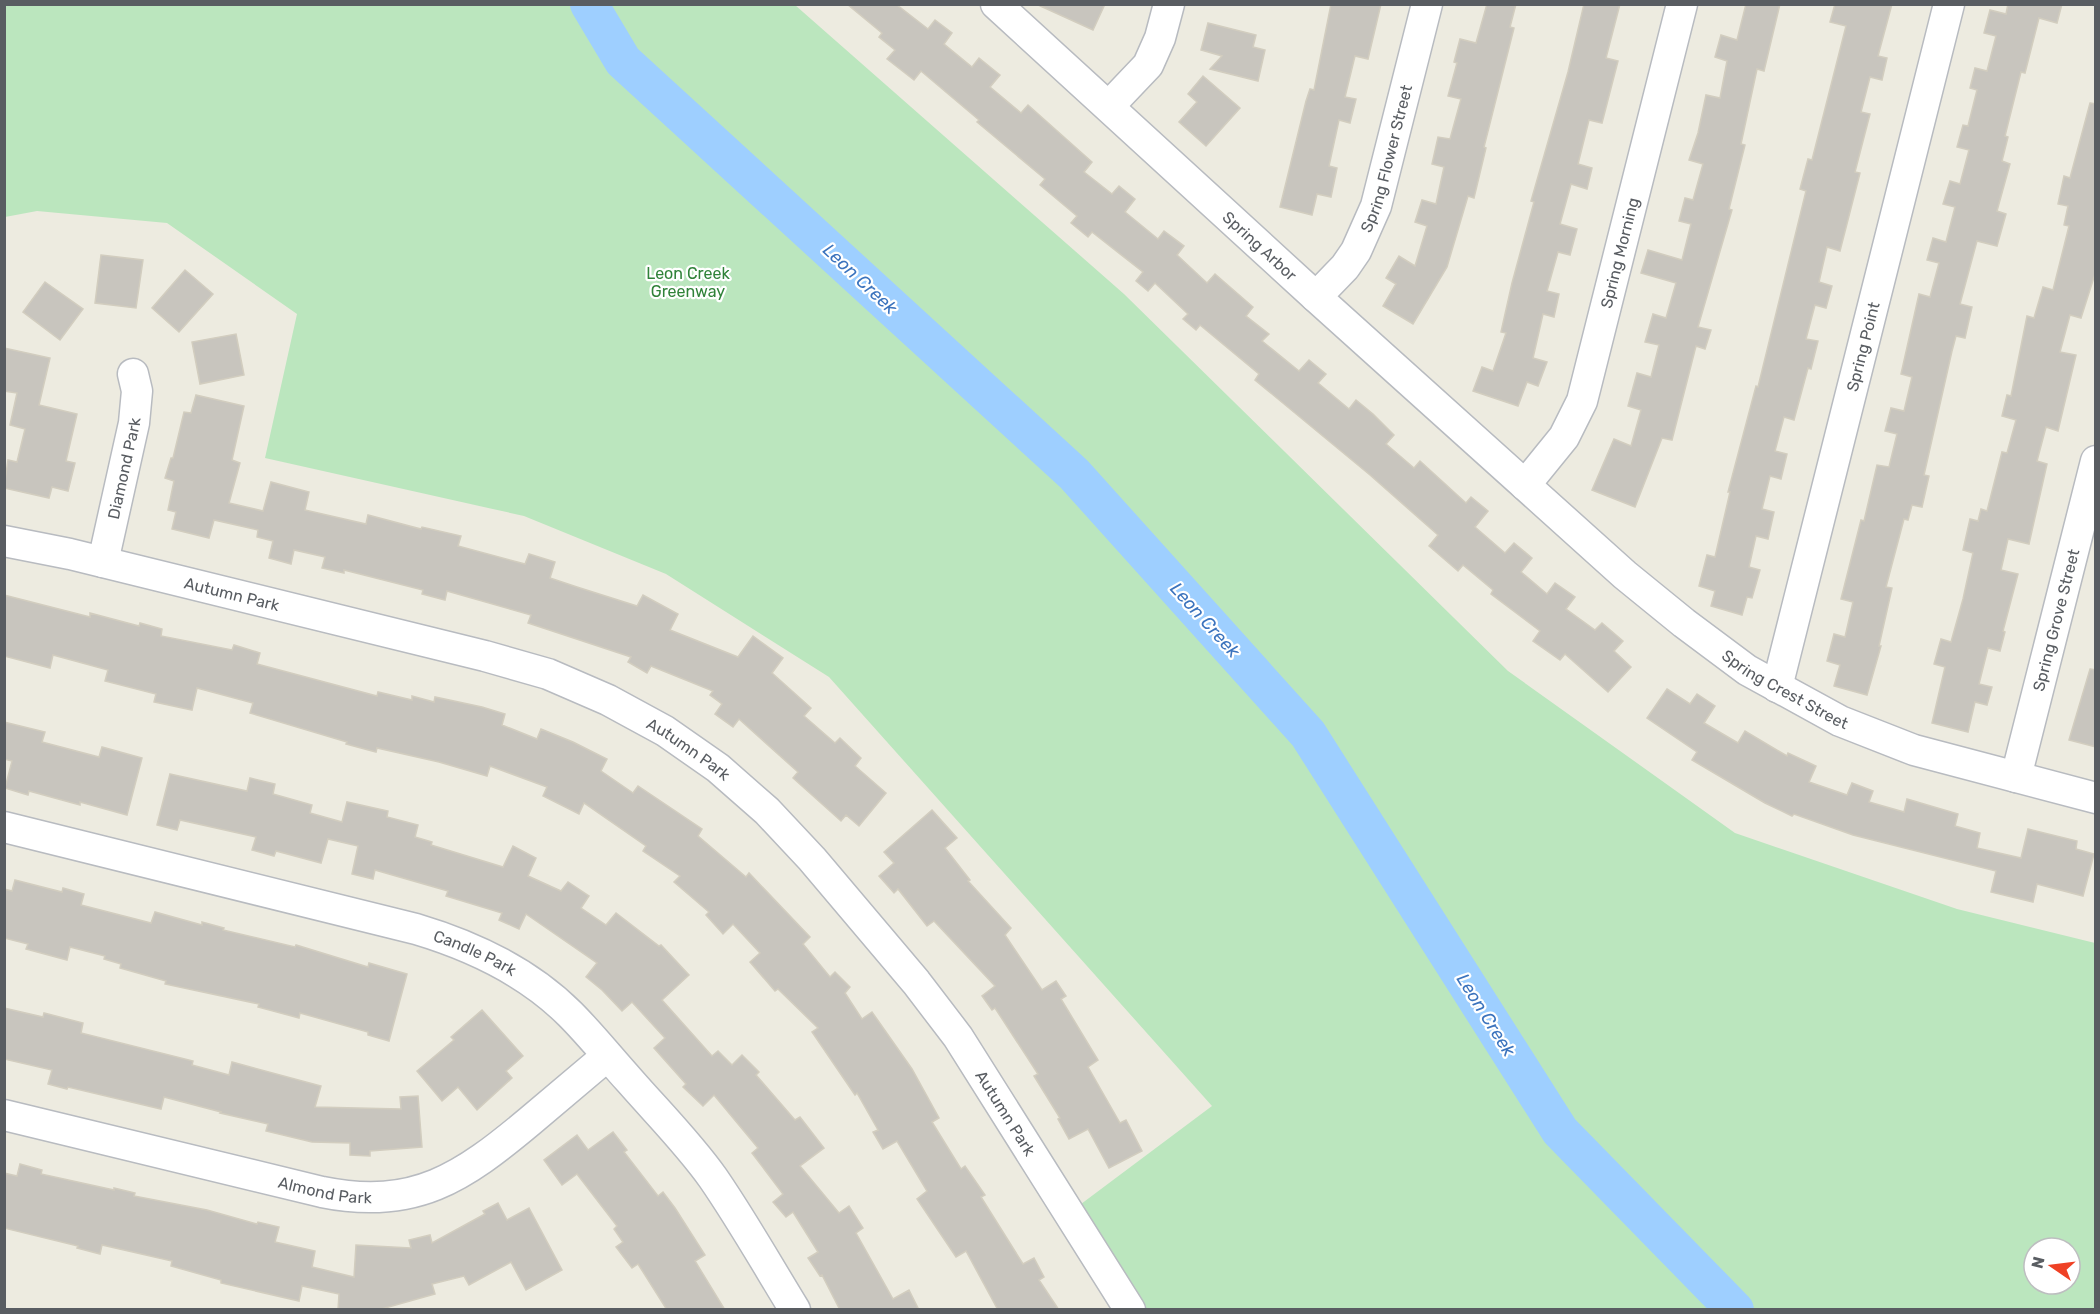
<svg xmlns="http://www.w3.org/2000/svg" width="2100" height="1314" font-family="Rubik,sans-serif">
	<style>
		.green { fill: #bbe6be; fill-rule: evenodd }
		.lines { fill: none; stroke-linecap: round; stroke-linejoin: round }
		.river { stroke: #9ecfff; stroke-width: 38 }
		.building { fill: #c8c5be; stroke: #d2cdbf; stroke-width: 1.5 }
		.minor-casing { stroke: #b8bbc0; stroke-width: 33 }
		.minor { stroke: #fff; stroke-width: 30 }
		.labels { text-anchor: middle; stroke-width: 4.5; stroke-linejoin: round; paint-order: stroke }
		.street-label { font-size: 16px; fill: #595d62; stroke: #fff }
		.park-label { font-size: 16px; fill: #308239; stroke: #fff }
		.water-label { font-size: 18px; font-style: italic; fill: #3b73bd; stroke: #fff }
	</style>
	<rect width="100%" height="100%" fill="#edebe0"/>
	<path class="green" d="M5,5H795L1124,294L1508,671L1735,833L1957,909L2095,943V1309H1142L1073,1210L1212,1106L829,677L666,574L524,516L265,458L297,314L167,223L37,211L5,217ZM2034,1248H2070V1284H2034Z"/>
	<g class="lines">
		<path class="river" d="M589,4L623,61L1074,474L1308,734L1560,1131L1735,1310"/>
	</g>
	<g class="building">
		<path d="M847,4L897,5L928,29L935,20L952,33L944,44L972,67L979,58L1000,75L990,87L1021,113L1028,105L1092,162L1084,172L1112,194L1119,186L1135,199L1125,212L1158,239L1164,231L1184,246L1177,255L1207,283L1215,274L1253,307L1246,316L1269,334L1262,341L1299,371L1309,360L1326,374L1318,383L1349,409L1356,400L1373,414L1394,435L1386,444L1414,468L1420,461L1466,503L1471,497L1488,511L1475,527L1505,553L1514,543L1532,558L1521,572L1547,594L1555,583L1575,597L1566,609L1595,630L1602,623L1623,641L1614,651L1631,667L1608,692L1565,654L1560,660L1533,641L1540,631L1491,594L1493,590L1463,565L1458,571L1429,546L1438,535L1370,475L1255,380L1259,374L1200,325L1196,330L1183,319L1188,314L1155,283L1148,291L1136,281L1143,272L1092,232L1088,237L1071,223L1077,216L1040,185L1045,179L977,122L979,120L921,71L914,80L887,59L895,50L879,37L882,33Z"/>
		<path d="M1036,4H1105L1093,30Z"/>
		<path d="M1331,4H1381L1368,59L1355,56L1345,97L1356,99L1350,123L1339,120L1329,166L1337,168L1331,197L1317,194L1312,215L1280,207L1306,101L1310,89L1314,90Z"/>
		<path d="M1487,4H1516L1510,27L1514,28L1484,147L1486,148L1474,198L1468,196L1447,267L1413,324L1383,306L1396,284L1386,278L1399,256L1415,266L1427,226L1415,222L1422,200L1436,204L1444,167L1432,164L1438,137L1450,139L1461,99L1448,96L1457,63L1454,62L1460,39L1476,43Z"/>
		<path d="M1584,4H1620L1606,58L1618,61L1602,123L1589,120L1578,164L1592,168L1587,189L1571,184L1560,224L1577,229L1570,255L1558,252L1547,291L1559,294L1554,317L1543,314L1533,358L1547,362L1538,386L1527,382L1518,406L1473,391L1482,367L1493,371L1506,333L1501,332L1512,283L1534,202L1531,201L1568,72Z"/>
		<path d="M1746,4H1780L1764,71L1757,69L1741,144L1745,145L1729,209L1732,210L1698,327L1711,330L1705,349L1696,346L1672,440L1662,438L1635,507L1592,490L1614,439L1631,446L1641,410L1628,406L1637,373L1651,377L1659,345L1645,342L1653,314L1666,318L1676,283L1641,273L1648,250L1682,260L1691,224L1679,221L1685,198L1693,200L1703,164L1689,160L1698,133L1706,95L1720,98L1727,61L1715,57L1721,35L1737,40Z"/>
		<path d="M1835,4H1892L1878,56L1887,58L1882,80L1870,77L1861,112L1870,114L1855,172L1860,173L1840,251L1827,247L1819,282L1832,286L1826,308L1815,305L1806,339L1818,341L1811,369L1808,368L1794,420L1784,417L1775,451L1787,454L1781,479L1770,476L1762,509L1774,512L1768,539L1756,536L1749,567L1760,570L1752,598L1747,597L1742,615L1711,606L1715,591L1699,586L1707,555L1715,557L1730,492H1728L1756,386L1758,387L1806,191L1800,189L1808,159L1812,160L1846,26L1830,22Z"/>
		<path d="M2008,4H2062L2057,23L2039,18L2025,73L2021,72L2005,136L2008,137L2002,161L2010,164L1997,211L2006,214L1997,246L1977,241L1960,304L1972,307L1965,338L1956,336L1952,351L1924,475L1929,476L1922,507L1912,505L1908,520L1904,519L1886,587L1892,588L1879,646H1881L1867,695L1834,686L1840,665L1827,661L1834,634L1845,637L1853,602L1841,599L1861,520L1864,521L1877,465L1889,467L1897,434L1885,431L1891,408L1904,411L1912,377L1901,374L1919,294L1930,297L1939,263L1927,260L1933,238L1946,242L1955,207L1943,204L1950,181L1960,184L1969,150L1957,147L1963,125L1968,126L1977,90L1970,88L1975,68L1987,71L1996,36L1984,33L1990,10L2006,14Z"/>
		<path d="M1208,23L1256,35L1253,47L1265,50L1258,81L1210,69L1222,56L1201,50Z"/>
		<path d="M1203,76L1240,108L1206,146L1179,122L1197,102L1188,94Z"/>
		<path d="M2090,103L2096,104V271L2081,318L2070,315L2060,352L2076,355L2058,431L2046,427L2037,461L2047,464L2029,544L2008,539L2001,570L2018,574L2003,631L2005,632L2000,651L1988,648L1979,684L1992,687L1987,705L1975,702L1968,732L1932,723L1945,667L1934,664L1941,639L1951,642L1963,599L1973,553L1963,550L1970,519L1978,521L1981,509L1987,511L2002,452L2007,453L2016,420L2002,416L2007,395L2011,396L2027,316L2034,318L2043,287L2053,290L2069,226L2064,225L2068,206L2058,204L2064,176L2070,178Z"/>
		<path d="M101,255L143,260L136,308L95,303Z"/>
		<path d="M185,270L213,294L179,332L152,308Z"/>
		<path d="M45,282L83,309L60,340L23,312Z"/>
		<path d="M236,334L244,375L200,384L192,342Z"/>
		<path d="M4,348L50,358L39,405L77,414L66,461L75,463L68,491L52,487L49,498L4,488L8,460L17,462L25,429L10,425L17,393L4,391Z"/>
		<path d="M196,395L244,406L232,460L240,463L229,503L263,511L271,482L309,492L305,510L366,524L368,515L421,529L422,527L461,536L458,546L525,564L529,554L555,562L550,578L577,587L637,606L643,595L678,614L670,630L738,657L753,636L783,658L772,673L811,708L804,716L835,743L840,738L861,758L855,766L886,793L859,826L846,815L841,821L793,778L798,772L739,719L733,727L715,714L722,704L710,695L713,691L651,666L647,673L628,662L631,657L528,623L531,615L447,591L445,600L422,594L423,590L344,570V573L322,568L325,557L294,550L291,564L269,558L273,541L257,537L258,530L214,520L209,538L172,529L176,512L168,510L174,481L165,478L171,458H173L184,412L191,413Z"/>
		<path d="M4,595L90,617V613L139,626L140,623L162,629L161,636L232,650L234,645L260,653L257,664L377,696L378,692L412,700V696L434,702L435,697L482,707L505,714L502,725L537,739L541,729L573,742L607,759L601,771L633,793L638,786L702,829L698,836L746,877L749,873L810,937L803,944L830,977L835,972L850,987L845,993L862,1019L872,1012L912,1069L939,1118L932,1122L961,1169L965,1166L985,1195L981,1197L1023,1264L1034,1258L1044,1277L1039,1280L1059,1310H998L966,1251L956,1257L917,1199L927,1191L897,1141L883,1149L873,1132L878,1130L857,1093L855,1095L812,1032L818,1028L778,989L775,991L750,962L760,953L733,924L723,934L706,915L709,912L674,882L680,876L643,851L646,846L584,803L579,814L543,796L547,787L490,766L487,776L439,762L377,748L376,752L346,744L347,742L250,713L253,703L197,688L192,710L154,702L156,694L105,681L108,670L53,655L50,668L4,656Z"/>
		<path d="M2090,669L2096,670V747L2069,740Z"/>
		<path d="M1667,689L1690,704L1697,694L1715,706L1704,723L1738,743L1745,731L1787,756L1788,753L1816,766L1809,782L1847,795L1852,783L1873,791L1869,802L1904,812L1907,799L1958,814L1955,826L1980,833L1977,848L2021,858L2028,829L2077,841L2076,849L2094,854L2083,896L2037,884L2033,902L1991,892L1996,871L1853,835L1794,814L1792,816L1765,803L1692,760L1697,752L1647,718Z"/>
		<path d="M4,722L45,732L42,742L99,757L102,747L142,758L127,815L80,802V805L29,791L28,795L5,788L12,761L4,759Z"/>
		<path d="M170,774L247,791L250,778L275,784L273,794L312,805L310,813L342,822L347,802L388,811L387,817L418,825L415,837L432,842L431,845L503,867L513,846L536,858L528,876L561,891L568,882L589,896L581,908L606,925L616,913L659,946L661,945L689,975L662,1000L712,1056L718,1051L732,1065L742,1055L759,1072L756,1075L795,1120L800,1117L824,1148L800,1166L839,1213L849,1206L863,1228L856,1233L893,1299L909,1290L919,1310H840L822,1275L820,1276L808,1258L818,1252L793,1212L786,1217L773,1202L783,1194L752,1153L758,1148L714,1095L703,1106L683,1087L686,1084L654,1048L665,1038L632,1002L622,1011L602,990L586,977L597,963L526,914L519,929L499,920L502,913L446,896L448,891L375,870L373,879L352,874L358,846L328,839L321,863L276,851L274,856L252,850L256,837L180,820L177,830L157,825Z"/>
		<path d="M932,810L957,838L945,848L970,880L968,881L1011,928L1005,935L1042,990L1056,981L1066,996L1061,999L1098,1060L1088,1067L1120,1123L1126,1120L1142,1151L1109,1168L1088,1129L1069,1139L1058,1119L1060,1118L1034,1076L1038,1074L995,1008L992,1010L982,996L995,986L934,921L927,926L898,889L894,893L879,876L894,863L884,852Z"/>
		<path d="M15,880L62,892L63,888L84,894L81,905L151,923L155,912L202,925V922L224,928L223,930L295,947L296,945L368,967L369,963L407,974L389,1041L368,1035V1032L300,1013L299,1018L258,1007L259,1004L165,984L166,981L120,968L121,964L104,959L105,956L70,947L67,960L26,949L28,944L4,938V889L12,891Z"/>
		<path d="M4,1008L43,1017L44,1013L83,1023L81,1033L193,1061L192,1065L229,1075L232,1062L321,1086L315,1107L401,1109L400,1097L418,1096L422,1147L370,1151V1156L350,1155V1143L312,1142L266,1131L268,1124L220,1113L221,1112L164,1097L161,1109L68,1087L67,1089L48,1084L52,1070L4,1059Z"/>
		<path d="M482,1010L523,1056L506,1071L512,1078L477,1110L458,1087L442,1101L417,1071L454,1040L451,1037Z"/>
		<path d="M613,1132L627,1150L624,1152L658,1196L663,1192L675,1208L705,1255L695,1261L725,1310H667L638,1264L632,1268L616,1247L623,1242L614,1229L617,1226L577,1174L562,1185L544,1160L577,1135L588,1150Z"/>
		<path d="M20,1164L42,1170L41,1174L114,1190V1188L135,1193L134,1196L207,1210L257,1224L258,1222L279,1227L275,1242L315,1251L312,1267L354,1277L356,1245L411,1248L409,1240L430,1235L432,1243L485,1214L483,1211L498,1203L507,1220L529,1208L562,1270L526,1290L511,1262L469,1285L464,1276L432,1284L435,1294L378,1310H338L339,1294L302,1286L299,1301L221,1283V1280L171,1266L172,1261L102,1245L100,1254L77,1248L78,1246L4,1228V1173L17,1176Z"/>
	</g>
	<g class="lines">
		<defs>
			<g id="minor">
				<path id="s1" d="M996,4L1316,297L1625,575L1684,623L1747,670L1840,721L1914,750L2096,798"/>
				<path d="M1109,106L1148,65L1160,38L1169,4"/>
				<path id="s2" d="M1316,297L1345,267L1356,251L1376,206L1427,4"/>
				<path id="s3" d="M1525,485L1564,437L1582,401L1682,4"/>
				<path id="s4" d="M4,541L70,554L485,656L548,674L608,700L665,731L718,768L767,811L812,859L916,982L958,1037L1130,1310"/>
				<path id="s5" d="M103,562L134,423L137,391L133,374"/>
				<path id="s6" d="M1777,687L1949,4"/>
				<path id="s7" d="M2016,777L2096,461"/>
				<path id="s8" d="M4,827L416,929C473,946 527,971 570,1014C591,1035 610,1059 630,1081C658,1113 689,1144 713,1178C742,1220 768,1266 795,1310"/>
				<path id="s9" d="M4,1115L322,1192C415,1211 463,1177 530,1121C556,1099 582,1077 607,1056"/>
			</g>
		</defs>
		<use href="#minor" class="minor-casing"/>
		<use href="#minor" class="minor"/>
	</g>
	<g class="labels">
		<g class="street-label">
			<text dy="6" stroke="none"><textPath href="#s2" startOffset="159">Spring Flower Street</textPath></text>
			<text dy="6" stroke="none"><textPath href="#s1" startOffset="358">Spring Arbor</textPath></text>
			<text dy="6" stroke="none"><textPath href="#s3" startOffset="255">Spring Morning</textPath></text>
			<text dy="6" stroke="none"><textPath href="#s6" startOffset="351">Spring Point</textPath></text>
			<text dy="6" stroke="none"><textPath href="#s5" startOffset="96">Diamond Park</textPath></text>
			<text dy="6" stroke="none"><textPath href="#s4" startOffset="234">Autumn Park</textPath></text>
			<text dy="6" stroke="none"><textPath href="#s7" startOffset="162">Spring Grove Street</textPath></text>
			<text dy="6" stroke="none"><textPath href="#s1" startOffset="1047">Spring Crest Street</textPath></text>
			<text dy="6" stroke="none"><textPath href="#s4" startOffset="720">Autumn Park</textPath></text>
			<text dy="6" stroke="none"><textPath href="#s8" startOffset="488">Candle Park</textPath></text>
			<text dy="6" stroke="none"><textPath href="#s4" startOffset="1206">Autumn Park</textPath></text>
			<text dy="6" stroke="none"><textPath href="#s9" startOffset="330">Almond Park</textPath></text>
		</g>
		<g class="park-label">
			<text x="688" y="279">Leon Creek<tspan x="688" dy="18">Greenway</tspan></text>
		</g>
		<g class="water-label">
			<text transform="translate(860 279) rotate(43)" y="6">Leon Creek</text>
			<text transform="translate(1205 620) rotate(48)" y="6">Leon Creek</text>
			<text transform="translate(1486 1015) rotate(58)" y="6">Leon Creek</text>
		</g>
	</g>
	<rect width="2100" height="1314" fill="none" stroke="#595d62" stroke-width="12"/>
	<g transform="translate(2052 1266) rotate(284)"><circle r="28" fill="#ffffff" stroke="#bdbec0" stroke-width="1.5"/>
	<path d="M0-4.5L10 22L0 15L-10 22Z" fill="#ef4125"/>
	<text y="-9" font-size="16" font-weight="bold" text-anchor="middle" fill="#595d62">N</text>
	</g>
</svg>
